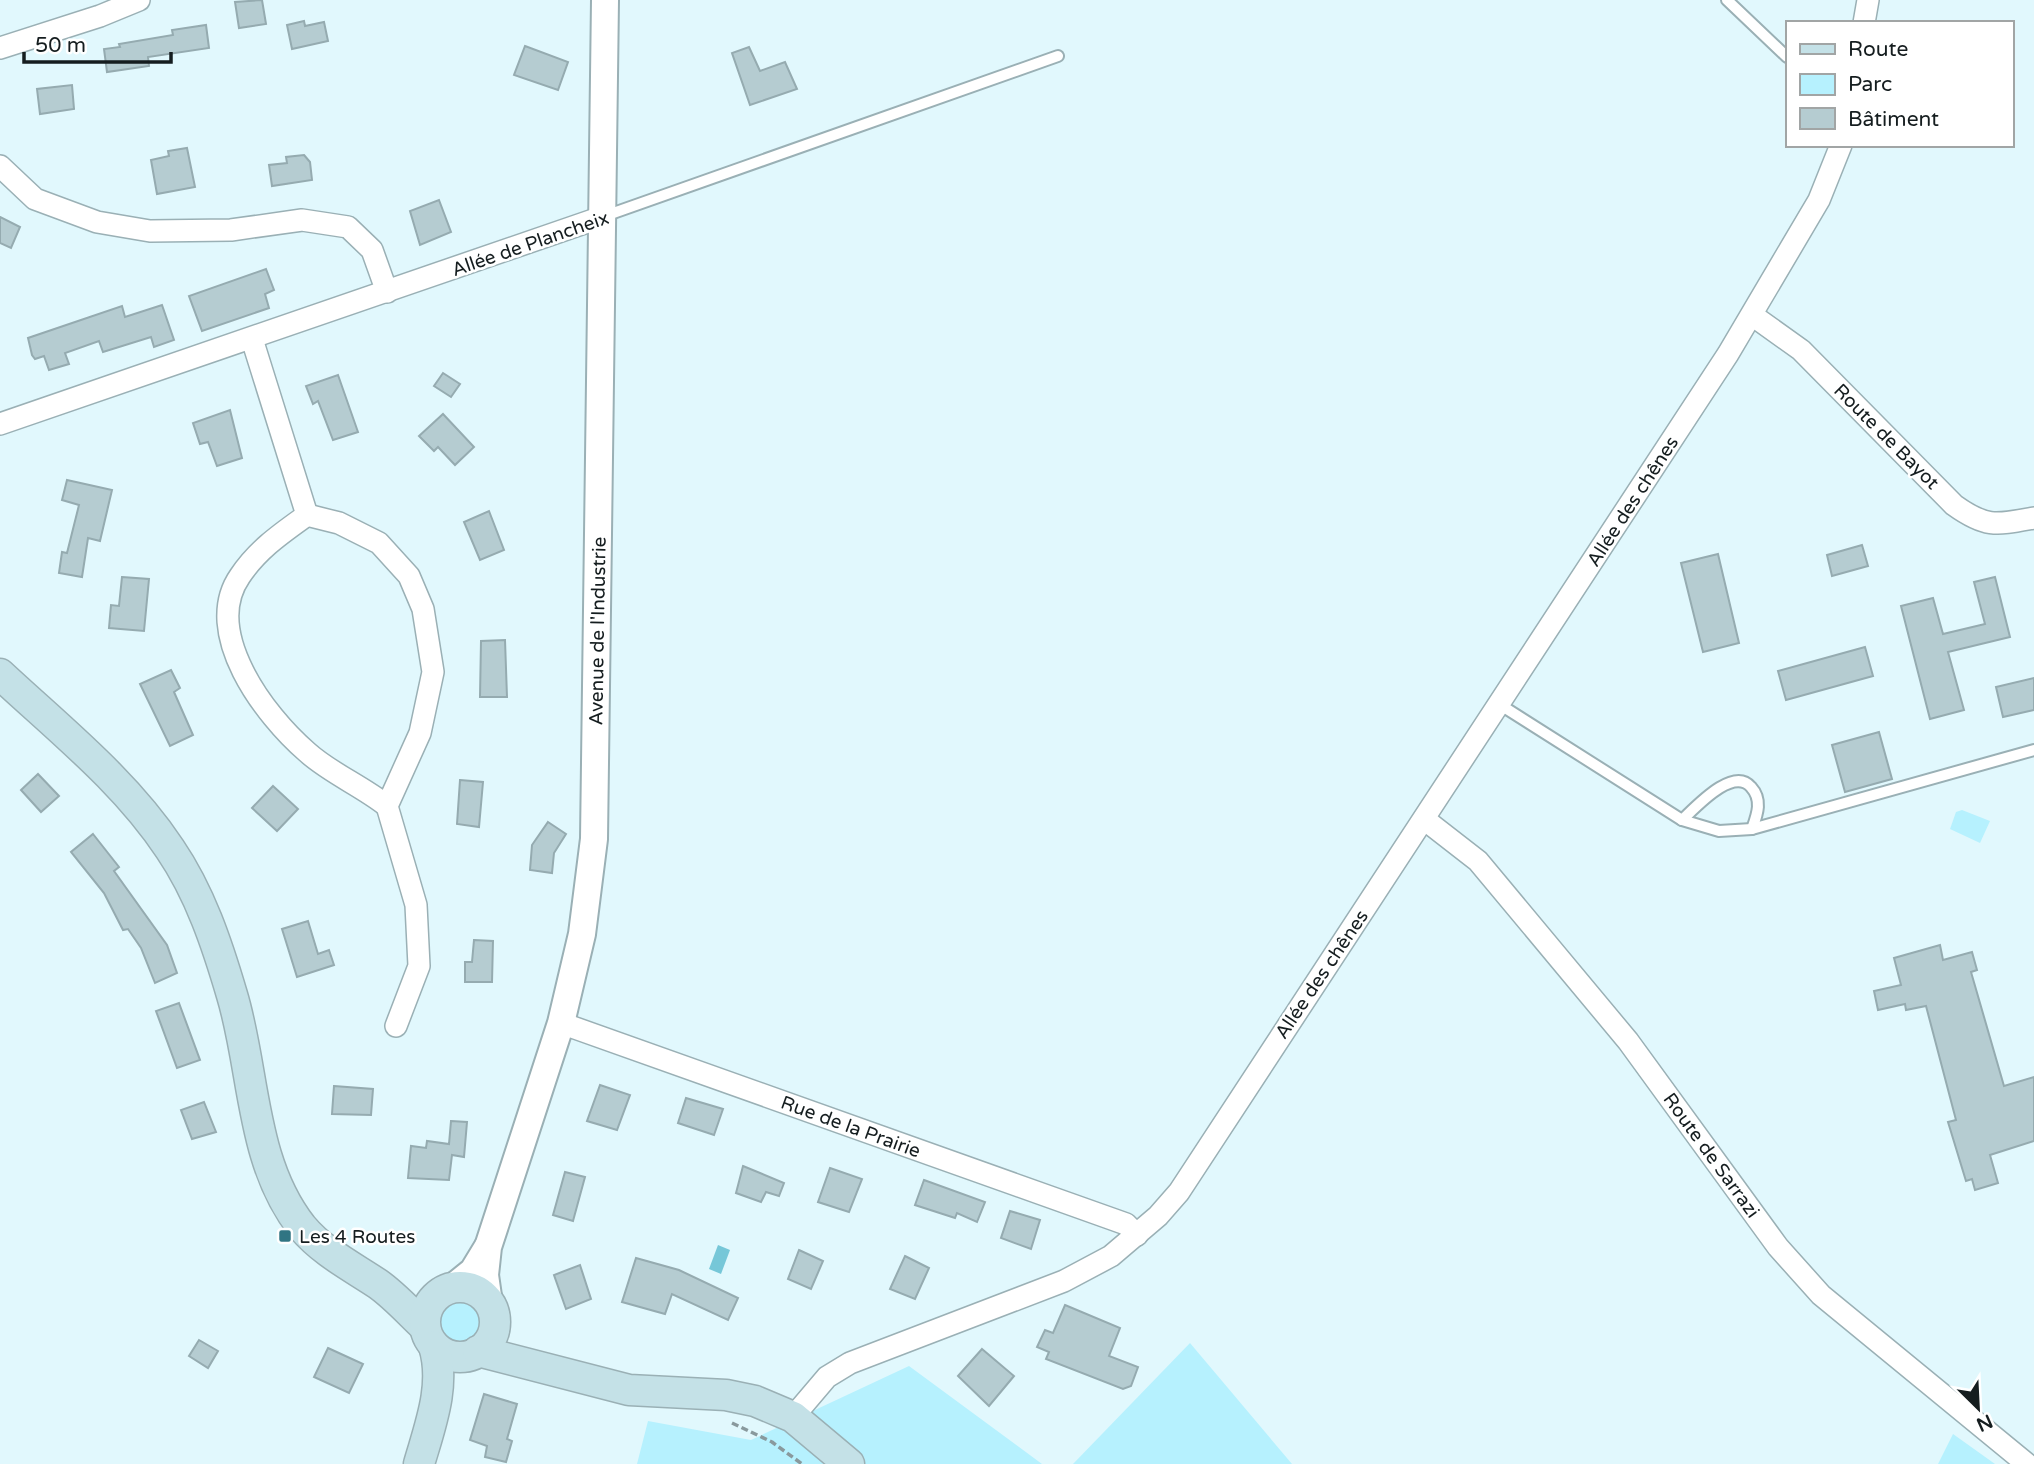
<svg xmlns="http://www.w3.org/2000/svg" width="2034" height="1464" font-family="'Varela Round',sans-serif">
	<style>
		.green { fill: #b6f1fe }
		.water { fill: #76c7d8 }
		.building { fill: #b5ccd1; stroke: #95abb0; stroke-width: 2 }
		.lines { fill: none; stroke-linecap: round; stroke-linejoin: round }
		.service-casing { stroke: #9ab0b5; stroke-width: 14 }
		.minor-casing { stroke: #9ab0b5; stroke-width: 24 }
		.tertiary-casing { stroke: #9ab0b5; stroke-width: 30 }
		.secondary-casing { stroke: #9ab0b5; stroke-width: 33 }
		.path { stroke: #89999d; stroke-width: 3.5; stroke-dasharray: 7 3.5; stroke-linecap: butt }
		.service { stroke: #fff; stroke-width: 10 }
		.minor { stroke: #fff; stroke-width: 21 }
		.tertiary { stroke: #fff; stroke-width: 26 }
		.secondary { stroke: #c4e1e7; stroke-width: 30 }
		.poi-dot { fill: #307583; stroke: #fff; stroke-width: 2.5 }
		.labels { text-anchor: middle; stroke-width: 5; stroke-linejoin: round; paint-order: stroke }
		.street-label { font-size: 19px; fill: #151d1f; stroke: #fff }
		.poi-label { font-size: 19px; fill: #151d1f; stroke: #fff; text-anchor: start }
	</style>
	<rect width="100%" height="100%" fill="#e1f8fd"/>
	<g class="green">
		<path d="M1962,810L1990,821L1980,843L1950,829L1956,812Z"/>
		<circle cx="460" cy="1322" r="20"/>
		<path d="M1190,1343L1292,1464H1073Z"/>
		<path d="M909,1366L1042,1464H637L648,1421L751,1440Z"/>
		<path d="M1953,1434L1995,1464H1938Z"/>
	</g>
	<path class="water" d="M718,1245L730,1250L721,1274L709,1269Z"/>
	<g class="building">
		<path d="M262,0L266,24L239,28L235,2Z"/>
		<path d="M304,21L305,26L324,22L328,41L292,49L287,25Z"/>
		<path d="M206,25L209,48L148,57L149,66L107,72L104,49L120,47L119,44L173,35L172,30Z"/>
		<path d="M525,46L568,62L558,90L514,75Z"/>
		<path d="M749,47L760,71L785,62L797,89L750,105L732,53Z"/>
		<path d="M72,85L74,109L40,114L37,89Z"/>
		<path d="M187,148L195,187L157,194L151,160L169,156L168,151Z"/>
		<path d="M304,155L310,162L312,180L272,186L269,165L287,163L286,157Z"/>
		<path d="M439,200L451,232L420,245L410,211Z"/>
		<path d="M0,217L20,227L11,248L0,243Z"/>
		<path d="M266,269L274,290L265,294L269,308L202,331L189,296Z"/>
		<path d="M162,305L174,340L154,347L151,337L103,352L99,341L65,353L69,364L49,370L44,356L35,359L32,355L28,338L122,306L125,317Z"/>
		<path d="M443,373L460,384L451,397L434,386Z"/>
		<path d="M338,375L358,432L333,440L318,401L313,404L306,386Z"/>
		<path d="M230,410L242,458L217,466L208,442L200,444L193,423Z"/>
		<path d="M443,414L474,447L455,465L438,447L434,451L419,436Z"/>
		<path d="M67,480L112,490L100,541L88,538L82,577L59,573L62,552L67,553L79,505L62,500Z"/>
		<path d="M489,511L504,550L480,560L464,522Z"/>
		<path d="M1862,545L1868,566L1832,576L1827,555Z"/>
		<path d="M1718,554L1739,643L1703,652L1681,563Z"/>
		<path d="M122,577L149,579L144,631L109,628L111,605L119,606Z"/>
		<path d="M1995,577L2010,637L1948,652L1964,710L1930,719L1901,606L1933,598L1943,634L1985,624L1974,582Z"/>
		<path d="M505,640L507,697H480L481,641Z"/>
		<path d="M1865,647L1873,676L1786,700L1778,671Z"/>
		<path d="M171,670L180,688L174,692L193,735L170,746L140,684Z"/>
		<path d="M2034,678V710L2003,717L1996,687Z"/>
		<path d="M1879,732L1892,779L1845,792L1832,745Z"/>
		<path d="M38,774L59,796L41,812L21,790Z"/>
		<path d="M460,780L483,782L479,827L457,824Z"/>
		<path d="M273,786L298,809L277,831L252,808Z"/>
		<path d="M548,822L566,834L554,853L552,873L530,870L532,845Z"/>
		<path d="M93,834L119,867L114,871L167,945L177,973L155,983L141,948L128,929L123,930L104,893L71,852Z"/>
		<path d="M308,921L318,954L329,950L334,965L297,977L282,929Z"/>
		<path d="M474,940L493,941L492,982H465V962H472Z"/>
		<path d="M1940,945L1943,960L1972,952L1977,970L1971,972L2004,1086L2034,1077V1141L1990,1155L1998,1183L1975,1190L1972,1179L1966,1181L1948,1122L1956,1120L1926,1006L1906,1010L1905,1004L1878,1010L1874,991L1901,985L1894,958Z"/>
		<path d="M179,1003L200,1060L177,1068L156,1011Z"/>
		<path d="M600,1085L630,1095L617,1130L587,1121Z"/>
		<path d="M334,1086L373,1089L371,1115L332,1114Z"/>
		<path d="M686,1098L723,1109L714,1135L678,1123Z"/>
		<path d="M204,1102L216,1132L192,1139L181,1110Z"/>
		<path d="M451,1121L467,1122L464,1157L452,1155L449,1180L408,1178L411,1146L426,1148L427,1141L449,1144Z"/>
		<path d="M743,1166L784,1183L779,1196L766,1192L761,1202L736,1193Z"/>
		<path d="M830,1168L862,1179L849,1212L818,1202Z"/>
		<path d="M565,1172L585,1177L573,1221L553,1215Z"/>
		<path d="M924,1180L985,1202L977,1222L957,1213L955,1218L915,1205Z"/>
		<path d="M1010,1211L1040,1220L1031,1249L1001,1238Z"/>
		<path d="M799,1250L823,1261L811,1289L788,1279Z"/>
		<path d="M905,1256L929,1268L915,1299L890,1289Z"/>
		<path d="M636,1258L679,1270L738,1298L728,1320L672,1294L665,1314L622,1302Z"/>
		<path d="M580,1265L591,1299L566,1309L554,1275Z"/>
		<path d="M1065,1305L1120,1328L1109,1356L1138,1367L1131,1386L1123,1389L1046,1359L1049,1352L1037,1347L1045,1330L1053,1333Z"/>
		<path d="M199,1340L218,1351L208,1368L189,1356Z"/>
		<path d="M328,1348L363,1364L349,1393L314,1377Z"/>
		<path d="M982,1349L1014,1376L989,1406L958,1376Z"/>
		<path d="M484,1394L517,1404L507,1439L512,1441L506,1462L485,1457L487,1446L470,1440Z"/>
	</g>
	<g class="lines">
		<defs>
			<g id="service">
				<path d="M1727,0L1787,57"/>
				<path d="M602,217L1058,56"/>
				<path d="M1499,704L1682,820L1719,831L1752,829L2034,750"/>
				<path d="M1682,820C1696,807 1733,766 1751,787C1763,800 1757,815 1752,829"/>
			</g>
			<g id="minor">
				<path d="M1864,23L1868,0"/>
				<path d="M0,48L100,16L139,0"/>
				<path d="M0,166L35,199L97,222L150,231L231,230L302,220L348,227L372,250L387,292"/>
				<path d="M1752,315L1801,350L1954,505C1986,528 1996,525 2034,518"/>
				<path d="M252,339L307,515C282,533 258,549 240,576C201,632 265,716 307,752C330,773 362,786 387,806"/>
				<path d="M0,424L602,217"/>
				<path d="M307,515L339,523L379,543L409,576L423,609L433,672L420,733L387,806L416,905L419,966L396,1026"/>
				<path d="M1424,819L1478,861L1628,1041L1778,1247L1821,1295L2027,1464"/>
				<path d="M561,1023L1126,1224L1137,1235"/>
				<path d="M793,1417L827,1377L850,1363L1064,1281L1111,1256L1158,1216L1179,1192L1728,354L1819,200L1841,145"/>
			</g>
			<g id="tertiary">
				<path d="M452,1288L473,1271L487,1248"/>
				<path d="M489,1303L485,1275L488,1247L561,1023L582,934L594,839L605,0"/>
			</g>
			<g id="secondary">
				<path d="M0,674C59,729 125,781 170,849C200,893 217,944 232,995C255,1071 250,1161 302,1227C323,1252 351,1266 378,1284C395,1296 410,1313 425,1327"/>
				<circle cx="460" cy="1322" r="35"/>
				<path d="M478,1351L629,1390L726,1395L755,1401L793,1417L849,1464"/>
				<path d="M419,1464C430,1426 446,1385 434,1346"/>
			</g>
		</defs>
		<use href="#service" class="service-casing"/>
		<use href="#minor" class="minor-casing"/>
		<use href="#tertiary" class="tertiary-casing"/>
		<use href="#secondary" class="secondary-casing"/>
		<path class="path" d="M732,1423L772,1442L802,1464"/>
		<use href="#service" class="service"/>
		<use href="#minor" class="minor"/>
		<use href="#tertiary" class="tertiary"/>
		<use href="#secondary" class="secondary"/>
	</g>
	<rect class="poi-dot" x="278" y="1229" width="14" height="14" rx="3.5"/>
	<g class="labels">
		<g class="street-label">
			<text transform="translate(530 243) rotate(-19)" y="7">Allée de Plancheix</text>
			<text transform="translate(1887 436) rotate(45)" y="7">Route de Bayot</text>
			<text transform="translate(1632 501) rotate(-57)" y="7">Allée des chênes</text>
			<text transform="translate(597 631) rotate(-89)" y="7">Avenue de l'Industrie</text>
			<text transform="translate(1321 974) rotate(-56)" y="7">Allée des chênes</text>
			<text transform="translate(851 1126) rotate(20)" y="7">Rue de la Prairie</text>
			<text transform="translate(1712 1155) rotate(54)" y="7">Route de Sarrazi</text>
		</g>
		<g class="poi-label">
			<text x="299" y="1243">Les 4 Routes</text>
		</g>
	</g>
	<rect x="1786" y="21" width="228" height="126" fill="#ffffff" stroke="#a1a5a5" stroke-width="2"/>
	<rect x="1800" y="44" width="35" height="10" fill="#c4e1e7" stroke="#a1a5a5" stroke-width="2"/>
	<text x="1848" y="56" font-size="21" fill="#151d1f">Route</text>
	<rect x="1800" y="74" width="35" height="21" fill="#b6f1fe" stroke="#a1a5a5" stroke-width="2"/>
	<text x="1848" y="91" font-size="21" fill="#151d1f">Parc</text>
	<rect x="1800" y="108" width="35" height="21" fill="#b5ccd1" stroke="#a1a5a5" stroke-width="2"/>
	<text x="1848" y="126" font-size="21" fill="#151d1f">Bâtiment</text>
	<g transform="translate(1978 1408) rotate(156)" stroke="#ffffff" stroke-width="5" paint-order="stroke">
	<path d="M0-5L12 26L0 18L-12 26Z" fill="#151d1f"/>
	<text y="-10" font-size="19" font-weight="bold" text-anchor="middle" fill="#151d1f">N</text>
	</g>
	<path d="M24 52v10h147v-10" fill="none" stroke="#151d1f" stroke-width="3.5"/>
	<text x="35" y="52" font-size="21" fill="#151d1f" stroke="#ffffff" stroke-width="5" paint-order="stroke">50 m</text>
</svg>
